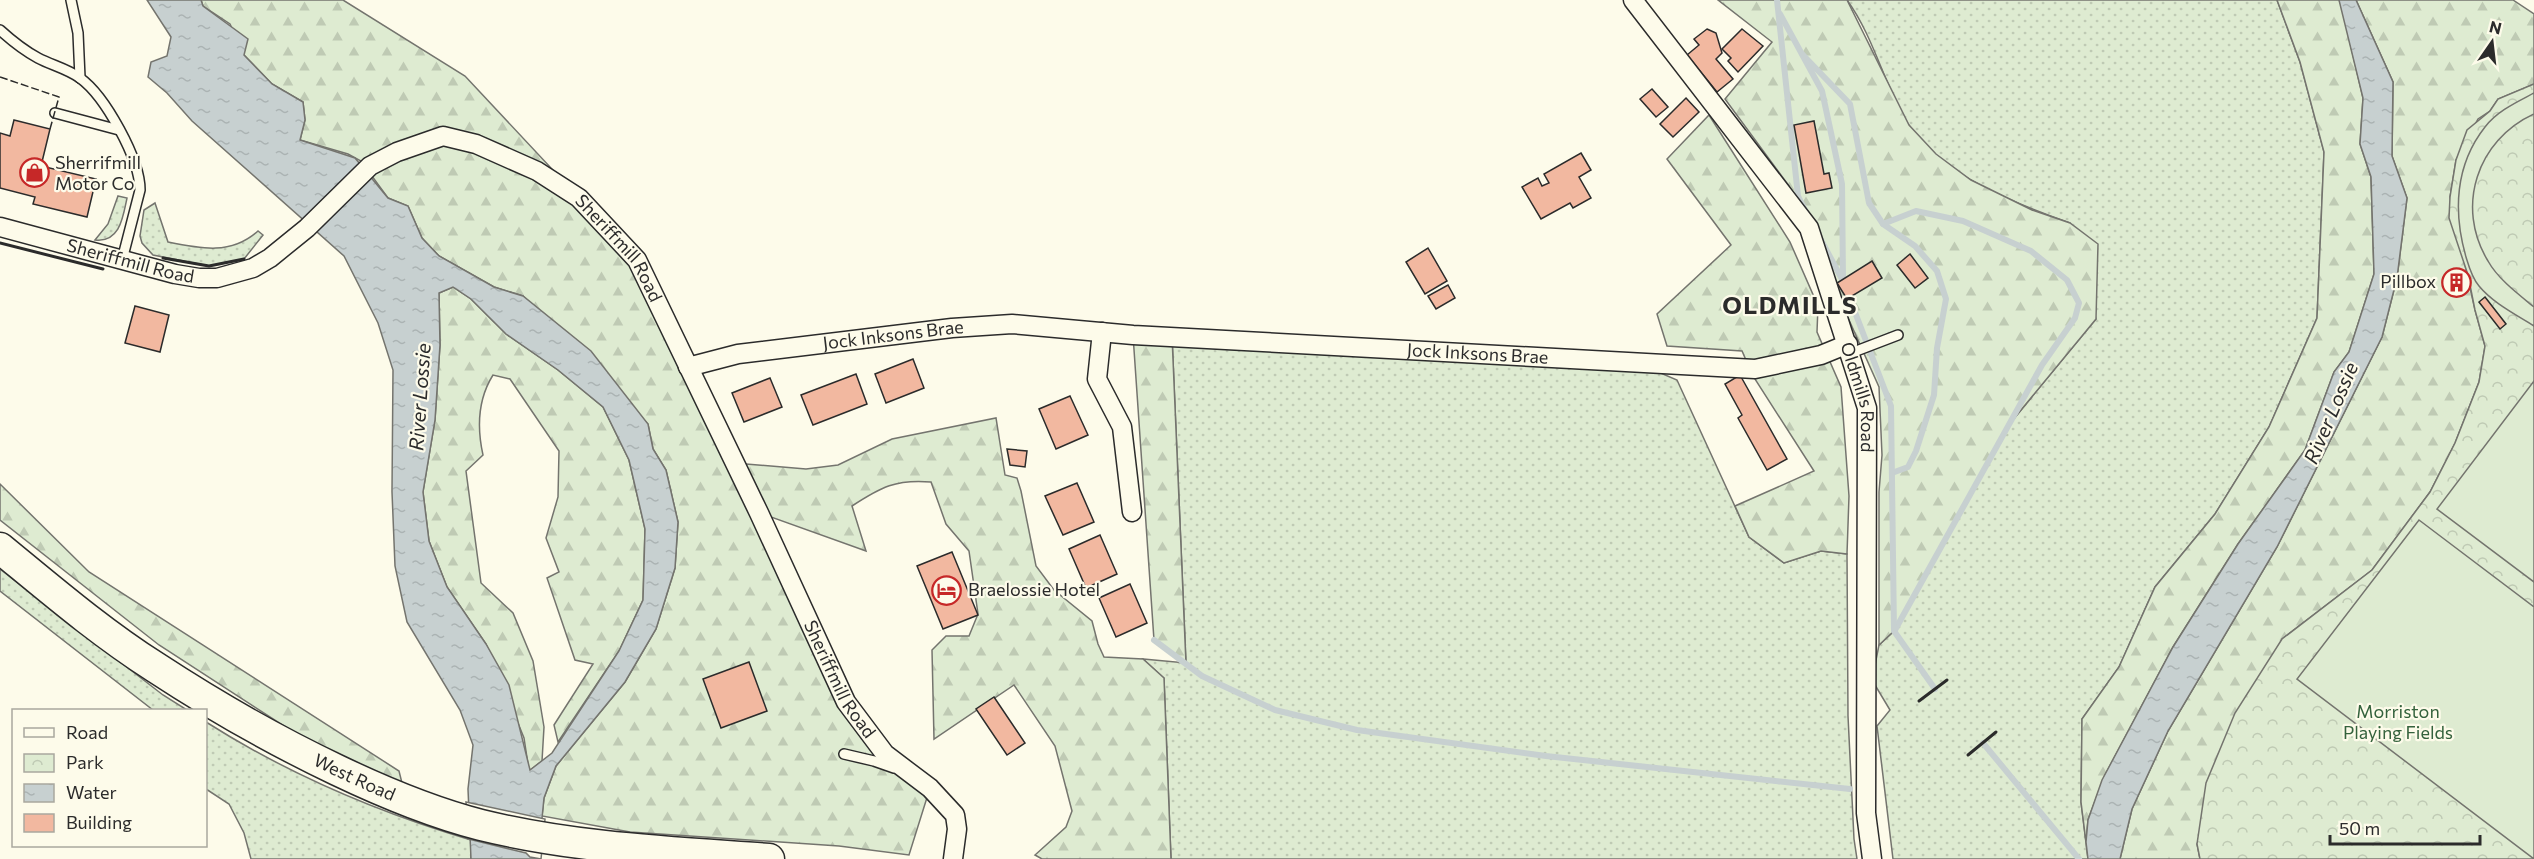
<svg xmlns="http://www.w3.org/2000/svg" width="2534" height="859" font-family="Commissioner,sans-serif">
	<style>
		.grass { fill: url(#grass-dots); stroke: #74746e; stroke-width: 1.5 }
		.forest { fill: url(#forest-firs); stroke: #74746e; stroke-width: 1.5 }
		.park { fill: url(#park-crowns); stroke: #74746e; stroke-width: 1.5 }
		.pitch { fill: #deebd1; stroke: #74746e; stroke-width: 1.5 }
		.water { fill: url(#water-ripples); stroke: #74746e; stroke-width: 1.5; fill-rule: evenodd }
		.pier { fill: #fdfbea; stroke: #74746e; stroke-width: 1.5 }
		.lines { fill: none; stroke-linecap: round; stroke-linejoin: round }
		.stream { stroke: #c7d0d0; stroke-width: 6 }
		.building { fill: #f2b8a0; stroke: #2b2b2b; stroke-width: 1.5 }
		.service-casing { stroke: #2b2b2b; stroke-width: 12 }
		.minor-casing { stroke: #2b2b2b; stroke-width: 21 }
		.trunk-casing { stroke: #2b2b2b; stroke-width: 33 }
		.service { stroke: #fdfbea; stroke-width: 9 }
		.minor { stroke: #fdfbea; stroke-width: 18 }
		.trunk { stroke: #fdfbea; stroke-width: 30 }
		.fence { stroke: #2b2b2b; stroke-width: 1.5; stroke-dasharray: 8 3; stroke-linecap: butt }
		.wall { stroke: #2b2b2b; stroke-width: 3 }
		.labels { text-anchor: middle; stroke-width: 4.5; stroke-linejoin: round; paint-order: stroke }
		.poi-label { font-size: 18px; fill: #2b2b2b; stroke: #fdfbea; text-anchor: start }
		.street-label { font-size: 18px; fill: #2b2b2b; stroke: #fdfbea }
		.park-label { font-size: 18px; fill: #34623c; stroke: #fdfbea }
		.water-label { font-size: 20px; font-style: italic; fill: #2b2b2b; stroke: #fdfbea }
		.district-label { font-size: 24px; font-weight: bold; letter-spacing: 1.5px; fill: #2b2b2b; stroke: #fdfbea }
	</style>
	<defs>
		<pattern id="grass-dots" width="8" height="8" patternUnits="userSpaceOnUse" patternTransform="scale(1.5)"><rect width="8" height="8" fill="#deebd1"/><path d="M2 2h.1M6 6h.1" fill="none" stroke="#bfcab4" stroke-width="1.8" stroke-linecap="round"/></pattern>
		<pattern id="forest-firs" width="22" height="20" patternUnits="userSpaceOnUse" patternTransform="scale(1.5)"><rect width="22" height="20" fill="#deebd1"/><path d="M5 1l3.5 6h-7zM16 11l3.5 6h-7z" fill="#bfcab4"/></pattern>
		<pattern id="park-crowns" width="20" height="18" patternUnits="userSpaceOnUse" patternTransform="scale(1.5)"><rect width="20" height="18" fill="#deebd1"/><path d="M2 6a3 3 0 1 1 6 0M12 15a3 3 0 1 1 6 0" fill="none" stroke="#bfcab4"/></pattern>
		<pattern id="water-ripples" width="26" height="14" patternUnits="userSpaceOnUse" patternTransform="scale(1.5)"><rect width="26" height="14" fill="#c7d0d0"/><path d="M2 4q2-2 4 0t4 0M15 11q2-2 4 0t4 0" fill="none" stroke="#abb3b3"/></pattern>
	</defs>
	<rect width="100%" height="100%" fill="#fdfbea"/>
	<g class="grass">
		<path d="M1847,0H2277L2300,62L2324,152L2317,318L2269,427L2215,514L2155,587L2119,667L2082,719L2081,802L2088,859H1893L1877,726L1890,710L1872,680L1879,645L1894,631L2007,427L2096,319L2070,223C2016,204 1940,175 1908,124C1884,85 1874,37 1847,0Z"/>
		<path d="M118,196L127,198C123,217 120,243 95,240L108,224Z"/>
		<path d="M155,203L168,242C202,249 231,255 258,231L263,235L244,259L209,266L153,255L142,243L140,236L144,210Z"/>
		<path d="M1172,336L1635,362L1677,380L1749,537L1784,563L1821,551L1847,554L1848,716L1854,839L1857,859H1171L1164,678L1143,659L1186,663Z"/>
		<path d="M0,569L163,695L187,710H153L0,591Z"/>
		<path d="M206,722C288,774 377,812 471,840V859H251L244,833L229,804L206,789Z"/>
	</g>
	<g class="forest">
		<path d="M201,0H343L465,76L637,260L734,463L806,469L838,465L892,439L996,418L1005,475L1017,478L1021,491L1036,566L1054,590L1092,621L1098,644L1104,657L1143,659L1164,678L1171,859H1042L1035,855L1066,827L1072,811L1055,746L1014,685L934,739L932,650L946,636H969L978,614L969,551L946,524L931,482C896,479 881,487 852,506L866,551L760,513L846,702L930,788L909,855L839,846L630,832L542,816L544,798L556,766L625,682L656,629L675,568L678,522L666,470L653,449L648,424L523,296L494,287L439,256L422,238L408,206L388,198L361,161L348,154L300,140L305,120L303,102L272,84L244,55L230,24L203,6Z"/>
		<path d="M1718,0H1847L1909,125L1936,154L1971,180L2032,210L2070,223L2098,244L2096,319L2007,427L1894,631L1879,645V492L1882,455L1879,387L1789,186L1725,99L1772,42Z"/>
		<path d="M2277,0H2339L2341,4L2363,98L2360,144L2371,177L2374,274L2349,352L2334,372L2305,450L2238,544L2173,647L2104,777L2088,820L2086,842L2081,802L2082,719L2119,667L2155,587L2215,514L2269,427L2317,318L2324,152L2300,62Z"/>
		<path d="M2356,0H2513L2534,14V84L2498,99L2490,111L2478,119L2456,160L2450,197L2475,310L2485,346L2479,382L2455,443L2430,492L2372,570L2282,639L2197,844L2200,859H2120L2132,809L2168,731L2277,547L2382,337L2397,278L2407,198L2392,156L2393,82Z"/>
		<path d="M1709,115L1790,242L1818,306L1817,332L1841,387L1849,496L1847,554L1821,551L1784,563L1749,537L1735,506L1814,471L1753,376L1742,351L1667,346L1657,314L1731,245L1667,159Z"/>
		<path d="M453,287L471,299L506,334L558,370L603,407L629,460L645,529L643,600L619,651L558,742L554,725L593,664L575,660L547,578L559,572L546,538L558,497L559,451L510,379L493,375C478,399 477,428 483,455L466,471L481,583L513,613L533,661L544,727L542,761L529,771L524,738L486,644L447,587L429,541L423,492L435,420L440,345L439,293Z"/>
		<path d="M1133,335L1172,336L1186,664L1154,640Z"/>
		<path d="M0,484L89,572L399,771L402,783L342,759L287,728L159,645L0,520Z"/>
	</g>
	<path class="park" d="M2534,84V859H2200L2197,844L2206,783L2235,713L2282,639L2372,570L2430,492L2455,443L2479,382L2485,346L2475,310L2468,275L2449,218L2450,197L2456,160L2467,130L2490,111L2498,99Z"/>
	<g class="pitch">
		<path d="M2534,93V114C2477,140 2455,207 2488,261C2498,279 2518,294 2534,307V326C2515,314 2493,303 2479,286C2472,278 2469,267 2466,257C2453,212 2455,165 2485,127C2497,111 2517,102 2534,93Z"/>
		<path d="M2534,381V582L2437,509Z"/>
		<path d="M2419,520L2534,607V859L2297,679Z"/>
	</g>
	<g class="water">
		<path d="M147,0H201L203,6L248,39L244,55L272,84L303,102L305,120L300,140L355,158L388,198L408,206L422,238L439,256L494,287L523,296L591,351L648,424L653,449L666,470L678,522L675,568L656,629L625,682L556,766L544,798L538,859H471L468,789L473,745L460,710L407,622L395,566L392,492L393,370L378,323L344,256L192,121L167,93L148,77L151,62L167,56L171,37ZM453,287L471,299L506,334L558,370L603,407L629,460L645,529L643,600L619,651L552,753L530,770L509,685L486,644L447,587L429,541L423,492L435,420L440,345L439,293Z"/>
		<path d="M2339,0H2356L2393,82L2392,156L2407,198L2397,278L2382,337L2277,547L2168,731L2132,809L2120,859H2088L2086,842L2088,820L2102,780L2173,647L2238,544L2305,450L2334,372L2349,352L2374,274L2371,177L2360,144L2363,98Z"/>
	</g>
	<path class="pier" d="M466,802L545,819L541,859L530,857L526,853L468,839Z"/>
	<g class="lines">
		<g class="stream">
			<path d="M1777,0L1798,196L1806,212"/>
			<path d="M1780,14L1822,91L1842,184L1843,279"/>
			<path d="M1803,55L1850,104L1869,203L1883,224L1915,246L1937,271L1946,299L1937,348L1934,395L1916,451L1908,467L1892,473"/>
			<path d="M1883,224L1916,211L1963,221L2031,251L2067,280L2079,303L2075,318L2042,365L1895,630"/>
			<path d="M1821,240L1843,281L1891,406L1894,631L1935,689"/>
			<path d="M1154,640L1202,676L1275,710L1357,730L1546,756L1850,789"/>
			<path d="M1983,743L2079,859"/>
		</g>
	</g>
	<g class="building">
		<path d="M1707,29L1716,33L1722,53L1716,59L1733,79L1717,92L1687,55L1699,45L1694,39Z"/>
		<path d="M1742,29L1763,46L1738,72L1728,61L1731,58L1722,49Z"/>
		<path d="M1652,89L1668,107L1656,117L1640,99Z"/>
		<path d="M1686,98L1699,112L1673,137L1660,124Z"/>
		<path d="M14,120L50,129L41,166L96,179L87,217L33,204L35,197L0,188V133L10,136Z"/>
		<path d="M1814,121L1824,174L1829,173L1832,188L1806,193L1794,125Z"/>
		<path d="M1581,153L1591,170L1579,177L1591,198L1573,208L1570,203L1541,219L1522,187L1538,178L1542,186L1549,183L1544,174Z"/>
		<path d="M1428,248L1447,281L1425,294L1406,262Z"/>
		<path d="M1910,254L1928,278L1915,288L1897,265Z"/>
		<path d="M1872,261L1882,278L1847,299L1837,283Z"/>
		<path d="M2465,272L2466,278H2461V286H2454L2453,273Z"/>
		<path d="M1448,285L1455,298L1436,309L1428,296Z"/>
		<path d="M2485,297L2506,324L2500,329L2479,302Z"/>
		<path d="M135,306L169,315L160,352L125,343Z"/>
		<path d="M913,359L924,388L886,403L875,374Z"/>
		<path d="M856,374L867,404L813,425L801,395Z"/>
		<path d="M1740,375L1787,459L1767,470L1738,418L1742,415L1725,384Z"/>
		<path d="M770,378L782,407L744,422L732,393Z"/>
		<path d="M1070,396L1088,435L1056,449L1039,409Z"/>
		<path d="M1007,449L1027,451L1025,467L1010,465Z"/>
		<path d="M1077,483L1094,522L1063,535L1045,496Z"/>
		<path d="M1100,535L1117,574L1086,588L1069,549Z"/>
		<path d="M952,552L978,615L943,629L917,566Z"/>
		<path d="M1130,584L1147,623L1116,637L1099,598Z"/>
		<path d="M749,662L767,711L721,728L703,679Z"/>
		<path d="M994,697L1025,743L1007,755L976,709Z"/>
	</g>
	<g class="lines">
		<defs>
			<g id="service">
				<path d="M71,0L78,33L80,78"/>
				<path d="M0,30C11,40 25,51 38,58C51,65 68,69 80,78C105,96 140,159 140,190L122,260"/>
				<path d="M55,113L119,130"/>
				<path d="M1851,353L1898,335"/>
				<path d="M844,754L874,761L894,768"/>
			</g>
			<g id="minor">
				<path id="s1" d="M1633,0L1809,228L1867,408L1866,813L1872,859"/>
				<path id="s2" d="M0,227L175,274L199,278H217L253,268L270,258L307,228L370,166L397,152L443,136L476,144L537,171L579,198L637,260L759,513L846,702L885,754L930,788L955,815L957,829L953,859"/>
				<path d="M1102,332L1097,379L1122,427L1132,512"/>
				<path id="s3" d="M688,367L738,354L952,328L1012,324L1133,335L1755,369L1821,355L1848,344"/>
			</g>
			<g id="trunk">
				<path id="s4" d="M0,548C50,589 100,632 155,667C213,705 274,740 337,770C383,792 430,812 481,825C575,848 672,852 769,859"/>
			</g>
		</defs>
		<use href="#service" class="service-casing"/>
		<use href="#minor" class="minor-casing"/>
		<use href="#trunk" class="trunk-casing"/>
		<use href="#service" class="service"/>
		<use href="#minor" class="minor"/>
		<use href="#trunk" class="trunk"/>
		<path class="fence" d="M0,77L59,97L50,129"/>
		<g class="wall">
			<path d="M0,243L103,269"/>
			<path d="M163,258L209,266L244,259"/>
			<path d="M1919,701L1947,680"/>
			<path d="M1968,755L1996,732"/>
		</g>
	</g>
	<defs>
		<symbol id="shop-ring" viewBox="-11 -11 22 22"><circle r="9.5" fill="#fdfbea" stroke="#c62828" stroke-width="1.5"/><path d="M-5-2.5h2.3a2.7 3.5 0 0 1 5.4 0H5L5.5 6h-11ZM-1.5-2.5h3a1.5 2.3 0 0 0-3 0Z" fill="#c62828"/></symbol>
		<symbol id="building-ring" viewBox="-11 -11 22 22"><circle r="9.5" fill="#fdfbea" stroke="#c62828" stroke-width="1.5"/><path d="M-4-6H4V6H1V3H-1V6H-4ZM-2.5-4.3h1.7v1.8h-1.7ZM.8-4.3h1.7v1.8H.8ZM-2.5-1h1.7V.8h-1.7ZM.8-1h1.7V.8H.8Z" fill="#c62828"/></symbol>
		<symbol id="hotel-ring" viewBox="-11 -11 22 22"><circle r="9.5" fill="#fdfbea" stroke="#c62828" stroke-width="1.5"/><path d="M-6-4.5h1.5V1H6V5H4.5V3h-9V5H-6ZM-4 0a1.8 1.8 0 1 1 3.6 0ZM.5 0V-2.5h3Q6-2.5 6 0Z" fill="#c62828"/></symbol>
	</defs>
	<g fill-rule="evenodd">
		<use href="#shop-ring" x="18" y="156" width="33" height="33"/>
		<use href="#building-ring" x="2440" y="266" width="33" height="33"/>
		<use href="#hotel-ring" x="930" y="574" width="33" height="33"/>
	</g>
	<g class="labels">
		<g class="poi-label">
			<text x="55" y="169">Sherrifmill<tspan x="55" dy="21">Motor Co</tspan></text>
			<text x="2436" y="288" text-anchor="end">Pillbox</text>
			<text x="968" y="596">Braelossie Hotel</text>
		</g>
		<g class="street-label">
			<text dy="6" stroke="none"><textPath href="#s2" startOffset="711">Sheriffmill Road</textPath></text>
			<text dy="6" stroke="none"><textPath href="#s2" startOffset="135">Sheriffmill Road</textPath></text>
			<text dy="6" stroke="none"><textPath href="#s3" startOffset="208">Jock Inksons Brae</textPath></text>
			<text dy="6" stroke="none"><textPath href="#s3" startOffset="794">Jock Inksons Brae</textPath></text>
			<text dy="6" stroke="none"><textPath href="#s1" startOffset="465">Oldmills Road</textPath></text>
			<text dy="6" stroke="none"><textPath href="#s2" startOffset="1197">Sheriffmill Road</textPath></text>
			<text dy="6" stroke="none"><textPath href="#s4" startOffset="424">West Road</textPath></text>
		</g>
		<g class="park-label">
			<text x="2398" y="718">Morriston<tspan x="2398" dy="21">Playing Fields</tspan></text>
		</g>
		<g class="water-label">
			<text transform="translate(420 397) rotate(-86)" y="7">River Lossie</text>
			<text transform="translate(2331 413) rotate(-67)" y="7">River Lossie</text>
		</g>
		<g class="district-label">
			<text x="1790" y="314">OLDMILLS</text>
		</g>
	</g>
	<rect x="12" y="709" width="195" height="138" fill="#fdfbea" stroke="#a9a89e" stroke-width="1.5"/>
	<rect x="24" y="728" width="30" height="9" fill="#fdfbea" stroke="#a9a89e" stroke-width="1.5"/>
	<text x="66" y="739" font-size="18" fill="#2b2b2b">Road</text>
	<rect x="24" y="754" width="30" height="18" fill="url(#park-crowns)" stroke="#a9a89e" stroke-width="1.5"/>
	<text x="66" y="769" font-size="18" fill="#2b2b2b">Park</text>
	<rect x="24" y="784" width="30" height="18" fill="url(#water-ripples)" stroke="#a9a89e" stroke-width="1.5"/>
	<text x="66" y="799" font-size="18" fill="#2b2b2b">Water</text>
	<rect x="24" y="814" width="30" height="18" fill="#f2b8a0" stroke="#a9a89e" stroke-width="1.5"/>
	<text x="66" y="829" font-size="18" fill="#2b2b2b">Building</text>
	<g transform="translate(2492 42) rotate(14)" stroke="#fdfbea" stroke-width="4.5" paint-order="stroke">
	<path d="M0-4.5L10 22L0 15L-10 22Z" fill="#2b2b2b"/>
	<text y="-9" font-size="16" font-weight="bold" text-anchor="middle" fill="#2b2b2b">N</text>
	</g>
	<path d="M2330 835v9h150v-9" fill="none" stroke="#2b2b2b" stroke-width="3"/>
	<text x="2339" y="835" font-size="18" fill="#2b2b2b" stroke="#fdfbea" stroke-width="4.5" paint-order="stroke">50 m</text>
</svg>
